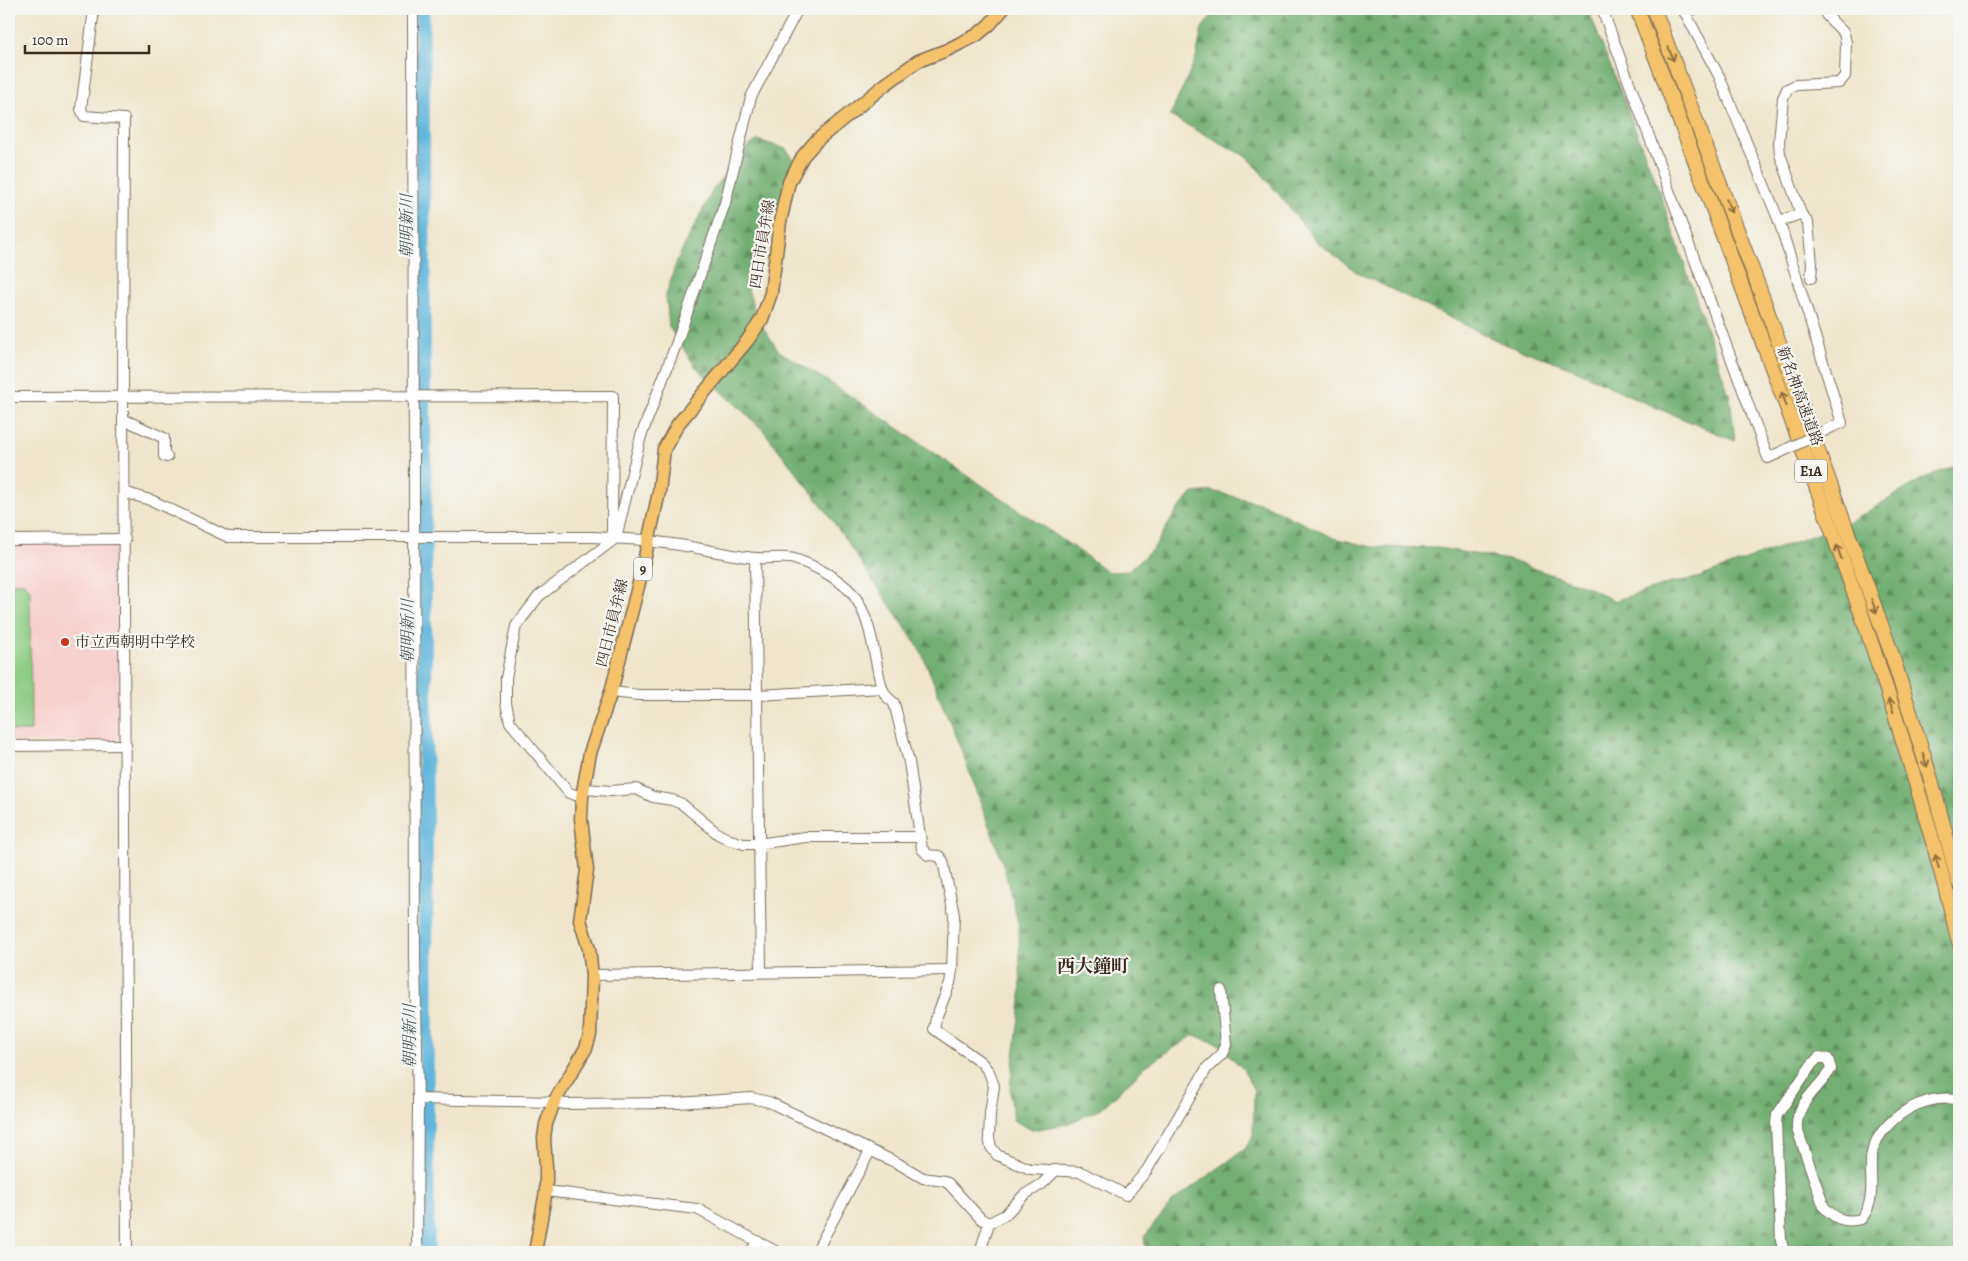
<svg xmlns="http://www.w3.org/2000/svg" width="1968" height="1261" font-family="Alegreya,'Noto Serif JP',serif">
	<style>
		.built { fill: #f7d0ce }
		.forest { fill: url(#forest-firs); stroke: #566d48 }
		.garden { fill: #8ecd84; stroke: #647c51 }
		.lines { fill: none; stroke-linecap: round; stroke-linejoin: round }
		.river { stroke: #60b6dc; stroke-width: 15 }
		.minor-casing { stroke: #7a6b5b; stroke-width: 12 }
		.major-casing { stroke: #7a6b5b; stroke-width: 15 }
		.highway-casing { stroke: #7a6b5b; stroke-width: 16 }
		.minor { stroke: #fff; stroke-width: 10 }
		.major { stroke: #f3c26a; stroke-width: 12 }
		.highway { stroke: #f3c26a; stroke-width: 14 }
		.minor-bridge-casing { stroke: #7a6b5b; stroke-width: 12; stroke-linecap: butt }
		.minor-bridge { stroke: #fff; stroke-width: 10 }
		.oneway { stroke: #8e6e40 }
		.poi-dot { fill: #c8321e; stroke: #f6f6f2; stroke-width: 2 }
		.labels { text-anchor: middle; stroke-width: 4.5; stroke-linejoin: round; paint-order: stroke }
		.shield { fill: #f6f6f2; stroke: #73675e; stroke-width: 1 }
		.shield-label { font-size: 14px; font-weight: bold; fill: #3b2a1e }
		.street-label { font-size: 15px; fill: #3b2a1e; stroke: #f6f6f2 }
		.poi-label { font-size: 15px; fill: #3b2a1e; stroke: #f6f6f2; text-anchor: start }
		.water-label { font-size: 16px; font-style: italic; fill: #485b60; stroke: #f6f6f2 }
		.quarter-label { font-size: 18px; font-weight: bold; fill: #3b2a1e; stroke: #f6f6f2 }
	</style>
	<defs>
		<pattern id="forest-firs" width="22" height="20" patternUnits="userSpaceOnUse" patternTransform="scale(1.25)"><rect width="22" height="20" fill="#72b072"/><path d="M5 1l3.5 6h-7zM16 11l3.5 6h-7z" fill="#5f8f5d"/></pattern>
	</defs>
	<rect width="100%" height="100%" fill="#f6f6f2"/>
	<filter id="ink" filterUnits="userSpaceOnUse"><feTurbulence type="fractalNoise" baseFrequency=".02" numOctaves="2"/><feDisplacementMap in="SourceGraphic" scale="10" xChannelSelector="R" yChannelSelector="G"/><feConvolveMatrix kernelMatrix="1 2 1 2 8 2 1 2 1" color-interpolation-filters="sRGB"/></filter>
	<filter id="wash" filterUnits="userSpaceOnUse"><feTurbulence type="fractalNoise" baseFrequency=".0096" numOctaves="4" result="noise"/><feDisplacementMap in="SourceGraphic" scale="20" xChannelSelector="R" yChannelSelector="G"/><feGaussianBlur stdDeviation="1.12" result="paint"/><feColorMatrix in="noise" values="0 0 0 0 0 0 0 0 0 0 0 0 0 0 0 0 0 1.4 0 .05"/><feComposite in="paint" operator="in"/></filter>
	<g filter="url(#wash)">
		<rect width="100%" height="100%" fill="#efe5cc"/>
		<rect class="built" x="9" y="542" width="112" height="200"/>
		<g class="forest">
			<path d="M1215,9H1588L1656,182L1730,397L1735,441L1643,402L1567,366L1504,344L1358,273L1317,242L1249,158L1170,116L1196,58L1202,28L1213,14Z"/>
			<path d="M758,140L786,149L800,167L759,240L745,278L756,317L779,351L840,389L1079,551L1108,572L1128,571L1153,549L1178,509L1193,493L1212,491L1263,504L1334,538L1372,547L1439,548L1509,560L1588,587L1614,601L1671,583L1697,578L1852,521L1922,479L1959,464V1104L1957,1106L1959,1107V1252H1146L1144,1237L1173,1201L1245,1149L1253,1136L1254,1091L1244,1070L1218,1044L1194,1035L1146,1066L1102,1108L1067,1124L1032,1130L1013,1120L1010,1088L1021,1001L1019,926L1003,864L964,757L921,651L824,508L763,430L695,366L669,327L666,295L677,260L714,188L742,151Z"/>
		</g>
		<path class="garden" d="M9,583H24L30,590L31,731H9Z"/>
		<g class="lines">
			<path class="river" d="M422,9L427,1252"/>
		</g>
	</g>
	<g filter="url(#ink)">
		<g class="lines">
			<defs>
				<g id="minor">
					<path d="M94,9L81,109L84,116L124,119L123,397L127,1252"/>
					<path d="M413,9L415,958L418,1099L417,1252"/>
					<path d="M1602,9L1768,458L1777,454"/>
					<path d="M1683,9L1719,76L1779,221L1801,214"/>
					<path d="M1684,12L1695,9"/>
					<path d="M1779,221L1842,423L1832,427"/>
					<path d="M1811,278L1812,264L1808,223L1801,214L1780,154L1779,142L1783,98L1787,89L1796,85L1839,83L1845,76L1846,43L1844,33L1827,16L1824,9"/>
					<path d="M9,397L613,396L612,531L616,538"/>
					<path d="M123,419L164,438V456L167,457"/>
					<path d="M124,492L153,501L228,537H593L644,540"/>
					<path d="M9,540L125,539"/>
					<path d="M654,542C689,544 722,555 756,558C767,559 787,556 794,559C814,565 847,582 857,600C873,626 874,660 882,688L886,696L894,703L909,762L922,849L928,855L939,856L943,861L954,915L952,970L950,983L936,1018L934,1029L981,1062L989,1072L994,1086L990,1114L989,1138L991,1147L997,1155L1030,1169L1081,1172L1126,1195L1147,1170L1207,1068L1222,1054L1226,1045L1221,990"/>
					<path d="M755,558C758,696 758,834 761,972"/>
					<path d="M611,692L639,695H758L882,688"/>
					<path d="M9,746L126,745"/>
					<path d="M585,789L611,791L636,789L653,797L672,800L682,804L718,834L730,840L744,844H758L805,837H919"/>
					<path d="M582,797L569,793L510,722L506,703V678L516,626L539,596L616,538L641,436L677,342L725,203L751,97L798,9"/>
					<path d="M592,975L952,970"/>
					<path d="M418,1099L554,1102L565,1104L678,1103L751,1098L769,1102L899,1164L923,1178L944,1181L949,1184L981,1219L989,1223"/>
					<path d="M546,1191L697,1209L777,1252"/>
					<path d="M750,1252L758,1242"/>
					<path d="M816,1252L870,1151"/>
					<path d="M980,1252L989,1223L1005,1215L1024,1195L1042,1184L1056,1170"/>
					<path d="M1784,1252L1781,1240L1776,1123L1777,1115L1812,1064L1819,1057L1828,1059L1831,1069C1819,1089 1795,1103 1797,1129L1824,1207C1835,1219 1845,1223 1861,1219C1876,1202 1870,1179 1871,1159C1874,1131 1902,1108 1928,1101C1938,1098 1949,1098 1959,1099"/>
				</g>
				<path id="major" d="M535,1252L546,1191V1167L544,1138L546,1124L554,1102L586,1048L590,1035L592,975L589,949L580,920L587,870L581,819L582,797L590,753L611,692L641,575L659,492L664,449L678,424L747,341L762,319L771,293L780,222L789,182L803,156L817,140L886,84L918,61L947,50L977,35L989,25L1003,9"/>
				<g id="highway">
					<path d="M1637,9C1685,132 1731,257 1777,381C1846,565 1913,751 1959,942"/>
					<path d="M1654,9L1755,277L1891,652L1930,776L1959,883"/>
				</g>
			</defs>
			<use href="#minor" class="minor-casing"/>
			<use href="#major" class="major-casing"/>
			<use href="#highway" class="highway-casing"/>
			<use href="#minor" class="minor"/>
			<use href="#major" class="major"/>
			<use href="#highway" class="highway"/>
			<defs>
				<path id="minor-bridge" d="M1777,454L1832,427"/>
			</defs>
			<use href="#minor-bridge" class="minor-bridge-casing"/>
			<use href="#minor-bridge" class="minor-bridge"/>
		</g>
		<defs><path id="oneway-shaft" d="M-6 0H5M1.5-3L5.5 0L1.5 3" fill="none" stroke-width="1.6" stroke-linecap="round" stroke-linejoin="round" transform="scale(1.25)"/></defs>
		<g class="oneway">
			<use href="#oneway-shaft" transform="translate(1671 54) rotate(69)"/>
			<use href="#oneway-shaft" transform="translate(1729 206) rotate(69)"/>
			<use href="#oneway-shaft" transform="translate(1784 399) rotate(-110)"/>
			<use href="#oneway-shaft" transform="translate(1839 552) rotate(-109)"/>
			<use href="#oneway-shaft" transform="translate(1874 606) rotate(70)"/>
			<use href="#oneway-shaft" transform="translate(1891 706) rotate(-108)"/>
			<use href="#oneway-shaft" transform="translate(1925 760) rotate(72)"/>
			<use href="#oneway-shaft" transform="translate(1937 862) rotate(-105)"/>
		</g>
	</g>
	<circle class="poi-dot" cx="65" cy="642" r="5"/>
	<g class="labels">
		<g class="shield">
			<rect x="1795" y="459.5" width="32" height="23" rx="4"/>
			<rect x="634" y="557.5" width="18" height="23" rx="4"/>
		</g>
		<g class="shield-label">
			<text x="1811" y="476">E1A</text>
			<text x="643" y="574">9</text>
		</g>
		<g class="street-label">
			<text transform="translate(762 244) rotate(-81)" y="5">四日市員弁線</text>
			<text transform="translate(1800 396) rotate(70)" y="5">新名神高速道路</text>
			<text transform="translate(612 623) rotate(-76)" y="5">四日市員弁線</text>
		</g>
		<g class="poi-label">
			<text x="75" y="647">市立西朝明中学校</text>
		</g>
		<g class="water-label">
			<text transform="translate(406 226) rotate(-90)" y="6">朝明新川</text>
			<text transform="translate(407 631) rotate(-90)" y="6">朝明新川</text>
			<text transform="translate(409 1036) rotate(-90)" y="6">朝明新川</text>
		</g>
		<g class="quarter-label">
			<text x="1093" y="972">西大鐘町</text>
		</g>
	</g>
	<rect width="1968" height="1261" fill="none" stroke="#f6f6f2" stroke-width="30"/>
	<path d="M25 45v8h124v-8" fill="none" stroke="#3b2a1e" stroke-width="2.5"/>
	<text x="32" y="45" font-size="15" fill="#3b2a1e" stroke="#f6f6f2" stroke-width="4" paint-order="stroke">100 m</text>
</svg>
